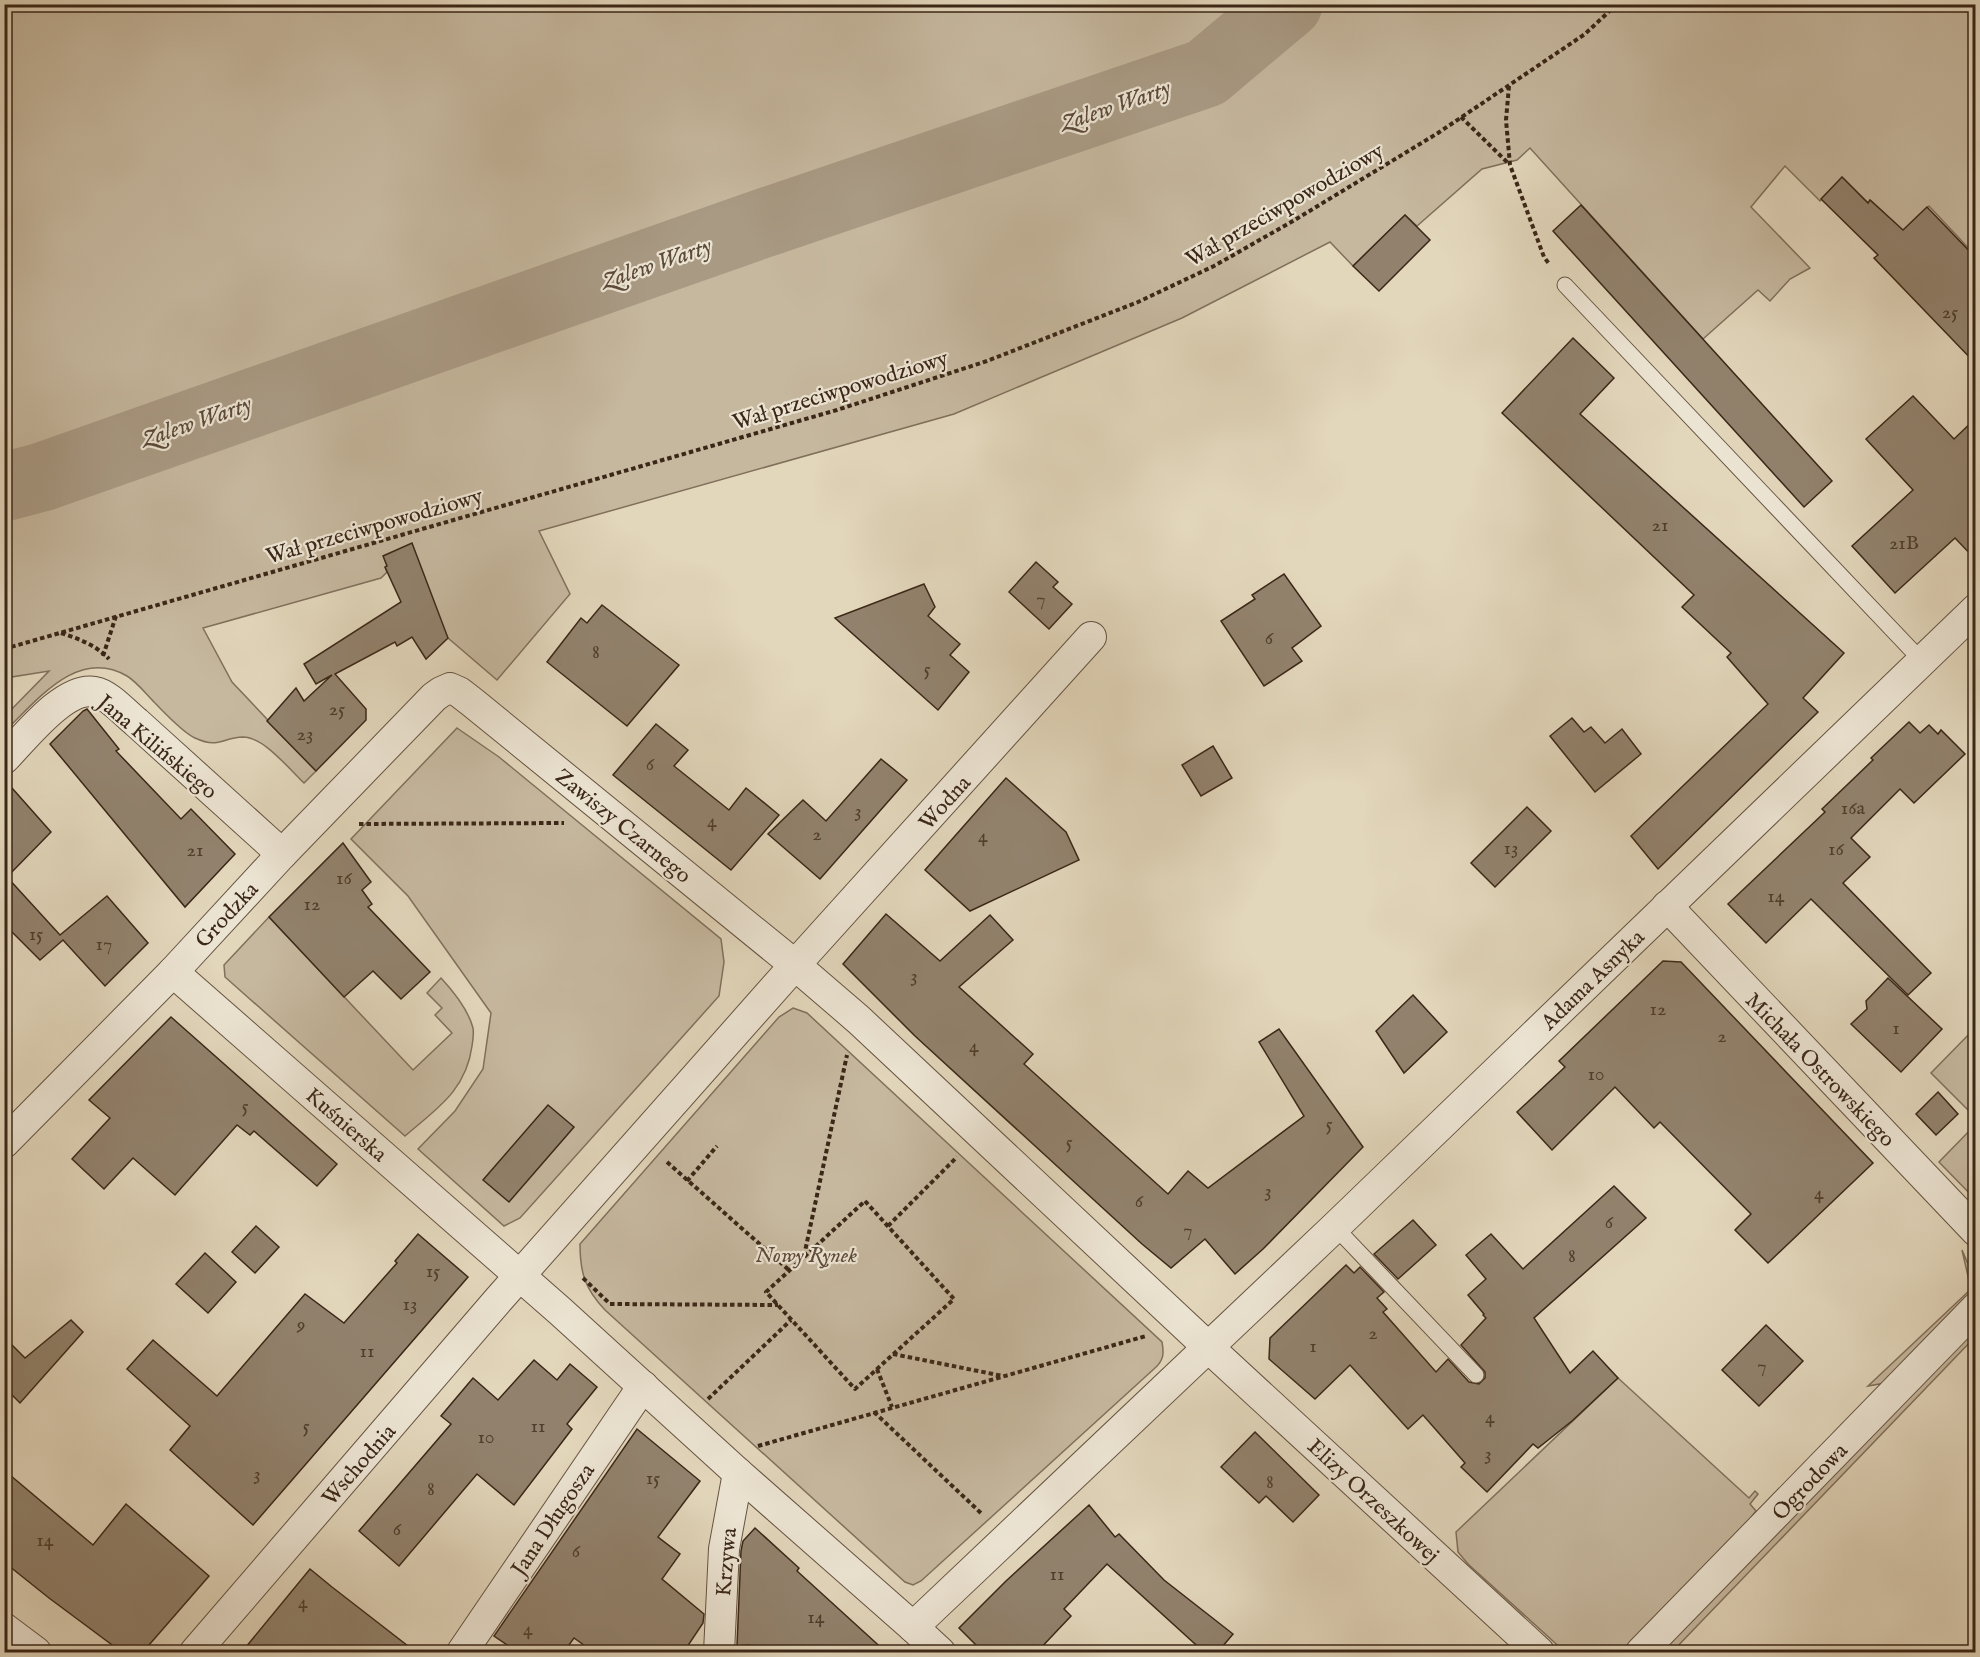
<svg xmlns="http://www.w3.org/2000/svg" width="1980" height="1657" font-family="'IM FELL English',serif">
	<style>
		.green { fill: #c6b89f; stroke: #80705c; stroke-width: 1.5 }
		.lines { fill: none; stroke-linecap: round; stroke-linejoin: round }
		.river { stroke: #a99a84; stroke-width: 69 }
		.building { fill: #92826d; stroke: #3b2718; stroke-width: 1.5 }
		.lane-casing { stroke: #655341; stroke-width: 17 }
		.street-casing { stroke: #655341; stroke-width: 32 }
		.path { stroke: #3b2718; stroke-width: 4; stroke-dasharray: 4.5 3; stroke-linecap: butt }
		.lane { stroke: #ece4d3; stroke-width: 15 }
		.street { stroke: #ece4d3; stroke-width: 30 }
		.labels { text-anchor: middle; stroke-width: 4.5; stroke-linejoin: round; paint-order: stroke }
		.number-label { font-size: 20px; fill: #513e2d }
		.street-label { font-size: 22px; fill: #3b2718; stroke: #ece4d3 }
		.park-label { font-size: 22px; font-style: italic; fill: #5e4b3a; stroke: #ece4d3 }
		.water-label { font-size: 24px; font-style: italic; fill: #5c4a38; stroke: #ece4d3 }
	</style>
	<rect width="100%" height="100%" fill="#e2d6bb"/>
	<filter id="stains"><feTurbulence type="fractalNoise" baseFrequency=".00333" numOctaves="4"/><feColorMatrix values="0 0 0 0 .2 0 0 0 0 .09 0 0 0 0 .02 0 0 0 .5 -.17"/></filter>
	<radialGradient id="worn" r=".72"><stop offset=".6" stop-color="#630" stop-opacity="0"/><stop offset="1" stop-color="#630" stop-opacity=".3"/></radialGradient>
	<g class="green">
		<path d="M4,5H1975V255L1929,206L1891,242L1884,213L1871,201L1868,203L1842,177L1820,201L1785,166L1751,207L1810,268L1790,279L1770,301L1758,290L1703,339L1530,148L1517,160L1482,169L1417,226L1405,215L1353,266L1330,242L1182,318L954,414L539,531L570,594L497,680L448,638L385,567L387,572L381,578L203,628L232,682L316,771L304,783C289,769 264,737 243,737C221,738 219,749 195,738C182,732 164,712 154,702C146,694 137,682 127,676C79,648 40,697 8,728L5,725V716L49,671L5,678Z"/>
		<path d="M457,728L499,757L721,939L724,962L719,996L520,1218L504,1226L418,1149L455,1111L483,1069L491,1013L408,896L351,839Z"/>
		<path d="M269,917L413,1070L452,1033L435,1015L442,1008L427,993L441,978C454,992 468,1009 473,1028C474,1034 473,1040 472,1046C466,1091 436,1109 405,1136L225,977L224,965Z"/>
		<path d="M793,1008L807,1013L1162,1342C1164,1353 1164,1360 1155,1368L921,1581L913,1585L905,1582L605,1310C585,1289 580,1273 580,1244L779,1017Z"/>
		<path d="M1975,1028V1117L1931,1073Z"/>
		<path d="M1975,1125V1199L1939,1162Z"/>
		<path d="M1962,1250L1975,1280V1293L1885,1383L1868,1386L1971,1289Z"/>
		<path d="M1975,1324V1337L1672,1652H1658Z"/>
		<path d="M1618,1378L1749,1498L1755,1491L1758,1494L1750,1504L1756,1511L1736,1538L1627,1651L1565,1652L1468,1564L1458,1552L1456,1532Z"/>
	</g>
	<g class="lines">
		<path class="river" d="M4,487L42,477L755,226L1206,73L1288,4"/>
	</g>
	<g class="building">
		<path d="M1842,177L1868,203L1870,200L1903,230L1927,207L1976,258V364L1874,258L1878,255L1821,199Z"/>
		<path d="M1581,205L1832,481L1804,507L1553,231Z"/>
		<path d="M1405,215L1430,240L1379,291L1353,266Z"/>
		<path d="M1573,338L1614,378L1580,414L1844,653L1803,698L1818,712L1658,869L1631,836L1768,704L1727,657L1731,653L1682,607L1694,595L1502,413Z"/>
		<path d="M1913,396L1954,439L1976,418V560L1955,538L1895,593L1852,546L1913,490L1866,439Z"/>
		<path d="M412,543L448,638L426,659L412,637L397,646L395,642L335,674L366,709V720L316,771L267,721L296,688L304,701L332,675L316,684L304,664L401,602L385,567L387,566L383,556Z"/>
		<path d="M1036,562L1058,582L1053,587L1072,604L1049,629L1009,592Z"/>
		<path d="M1284,574L1321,626L1292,648L1302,661L1264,686L1221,621L1255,599L1252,595Z"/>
		<path d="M924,584L935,607L928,616L960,644L950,655L969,672L938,710L835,618Z"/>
		<path d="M602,605L679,665L627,726L547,662L581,618L587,623Z"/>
		<path d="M87,709L119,749L116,751L181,819L191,809L235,854L185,907L50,744L83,711Z"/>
		<path d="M1572,718L1584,732L1591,727L1605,743L1622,729L1641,754L1595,792L1550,736Z"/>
		<path d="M1909,722L1920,733L1929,725L1938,734L1941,730L1965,754L1914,803L1900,789L1851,838L1870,857L1843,883L1931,973L1908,995L1811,899L1766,943L1728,904L1825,812L1822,809L1873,760L1871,758Z"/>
		<path d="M656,724L688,750L674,766L729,810L746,788L779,815L731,870L613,775Z"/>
		<path d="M1213,746L1232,778L1201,796L1182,765Z"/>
		<path d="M881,759L907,780L820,879L768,834L803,800L826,821Z"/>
		<path d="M1006,778L1066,832L1079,860L970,911L925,870Z"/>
		<path d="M4,779L51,832L7,877L60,935L107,896L148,943L105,986L63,940L40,960L4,924Z"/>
		<path d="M1527,807L1551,831L1495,887L1471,863Z"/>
		<path d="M343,843L371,882L362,890L372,904L368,907L430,972L401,999L373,971L344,997L269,917Z"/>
		<path d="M886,914L940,961L990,915L1013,940L959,987L1033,1054L1024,1064L1168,1194L1188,1171L1208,1188L1304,1116L1259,1042L1279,1029L1363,1147L1263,1249L1235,1274L1205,1239L1171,1268L1142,1244L915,1036L843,964Z"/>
		<path d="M1663,961L1681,962L1873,1163L1768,1263L1735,1230L1751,1214L1660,1122L1654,1128L1615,1087L1552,1150L1517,1112L1565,1067L1559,1061Z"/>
		<path d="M1888,978L1942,1029L1901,1072L1851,1024L1867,1009L1866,1001Z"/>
		<path d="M1413,995L1447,1032L1404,1073L1376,1031Z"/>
		<path d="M171,1017L337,1164L317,1186L254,1131L250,1135L237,1125L175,1195L133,1158L104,1189L72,1159L110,1118L89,1100Z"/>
		<path d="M1938,1092L1958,1114L1936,1135L1916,1114Z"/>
		<path d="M548,1105L574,1127L509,1202L483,1180Z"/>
		<path d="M1614,1186L1646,1218L1534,1318L1570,1373L1593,1351L1618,1378L1572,1421L1538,1448L1533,1444L1487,1492L1461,1467L1465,1463L1423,1415L1408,1429L1350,1365L1315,1399L1269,1359L1270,1338L1346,1265L1354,1273L1360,1267L1384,1292L1377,1298L1387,1309L1383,1312L1436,1372L1448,1359L1469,1382L1479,1384L1485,1378V1372L1461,1345L1486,1318L1483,1315L1484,1314L1468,1295L1486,1279L1466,1255L1491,1234L1523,1269Z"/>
		<path d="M1413,1220L1436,1245L1398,1279L1374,1254Z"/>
		<path d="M256,1226L279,1247L255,1273L232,1252Z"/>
		<path d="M418,1234L468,1277L253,1525L170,1450L190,1426L127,1369L153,1340L217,1396L305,1294L344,1323L397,1263L395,1261Z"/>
		<path d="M205,1253L236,1282L208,1313L176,1284Z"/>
		<path d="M71,1320L83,1332L20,1403L4,1387V1337L25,1358Z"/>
		<path d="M1766,1325L1803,1361L1759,1406L1722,1370Z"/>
		<path d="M534,1360L557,1380L570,1364L597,1387L567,1424L572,1429L514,1505L477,1474L399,1566L359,1531L451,1424L441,1416L473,1378L498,1400Z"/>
		<path d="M637,1429L700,1481L658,1537L680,1554L662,1579L704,1614L703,1623L683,1653H595L574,1638L563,1653H519L494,1636Z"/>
		<path d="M1255,1432L1319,1495L1293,1522L1266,1496L1259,1503L1221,1467Z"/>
		<path d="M4,1470L93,1545L126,1504L209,1576L142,1653H123L49,1598L4,1562Z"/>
		<path d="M1089,1505L1115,1537L1119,1534L1164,1580L1233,1634L1217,1653H1205L1107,1564L1064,1609L1071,1616L1036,1653H984L959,1628L1006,1581Z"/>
		<path d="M755,1528L799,1568L797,1571L887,1653H750L749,1645L737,1646L741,1551L743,1541Z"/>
		<path d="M310,1569L332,1587L417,1653H241Z"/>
	</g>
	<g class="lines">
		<defs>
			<g id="lane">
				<path d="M1565,285L1921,660"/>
				<path d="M1335,1227L1476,1375"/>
			</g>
			<g id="street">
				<path d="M4,759C24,739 65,685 95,692C108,694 125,713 136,722L282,854"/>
				<path d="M1667,906L1976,1231"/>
				<path d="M173,972L560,1311L738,1473L913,1627L940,1652"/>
				<path d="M4,1143L173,972L282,854L434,697L441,692L450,688L459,692L472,702L795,965L859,1020L1209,1348L1539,1652"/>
				<path d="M913,1627L1335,1227L1976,609"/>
				<path d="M4,1628L36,1652"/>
				<path d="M195,1652L499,1299L795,965L1091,637"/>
				<path d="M462,1652L643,1386"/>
				<path d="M719,1652L724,1549L738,1473"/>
				<path d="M1641,1652L1976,1308"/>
			</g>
		</defs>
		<use href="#lane" class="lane-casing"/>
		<use href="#street" class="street-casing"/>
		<g class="path">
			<path d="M1509,86L1506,120L1510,165L1544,257L1550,265"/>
			<path d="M1461,117L1509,164"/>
			<path d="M61,633C79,639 96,645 109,659"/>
			<path d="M4,649L837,410L987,361L1138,302L1214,266L1293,221L1438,133L1585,34L1617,4"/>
			<path d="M103,656L116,616"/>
			<path d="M359,824L564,823"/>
			<path d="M667,1162L790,1271"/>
			<path d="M687,1181L717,1146"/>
			<path d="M865,1201L954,1299L855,1389L766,1292Z"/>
			<path d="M888,1226L957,1157"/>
			<path d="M804,1256L847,1055"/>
			<path d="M583,1278L610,1304L778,1305"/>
			<path d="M893,1354L1003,1376"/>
			<path d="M877,1369L892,1407"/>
			<path d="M708,1399L791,1320"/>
			<path d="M874,1412L982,1514"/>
			<path d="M758,1446L1146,1336"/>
		</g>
		<use href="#lane" class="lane"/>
		<use href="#street" class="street"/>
	</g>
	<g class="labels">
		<g class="number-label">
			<text x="1950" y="318">25</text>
			<text x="1660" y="531">21</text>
			<text x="1904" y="549">21B</text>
			<text x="1041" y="605">7</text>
			<text x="1269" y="644">6</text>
			<text x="596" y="658">8</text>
			<text x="927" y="675">5</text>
			<text x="337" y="715">25</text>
			<text x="305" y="740">23</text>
			<text x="650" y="770">6</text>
			<text x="1853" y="814">16a</text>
			<text x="858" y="817">3</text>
			<text x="712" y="827">4</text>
			<text x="817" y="840">2</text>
			<text x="983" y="842">4</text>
			<text x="1511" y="854">13</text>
			<text x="1836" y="855">16</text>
			<text x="195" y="856">21</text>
			<text x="344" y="884">16</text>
			<text x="1776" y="902">14</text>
			<text x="312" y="910">12</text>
			<text x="36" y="940">15</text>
			<text x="104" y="950">17</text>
			<text x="914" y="982">3</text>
			<text x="1658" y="1015">12</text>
			<text x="1896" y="1034">1</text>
			<text x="1722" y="1042">2</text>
			<text x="974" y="1052">4</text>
			<text x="1596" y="1080">10</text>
			<text x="245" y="1112">5</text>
			<text x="1329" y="1130">5</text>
			<text x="1069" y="1148">5</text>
			<text x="1268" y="1197">3</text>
			<text x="1819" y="1199">4</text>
			<text x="1139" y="1207">6</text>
			<text x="1609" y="1228">6</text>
			<text x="1188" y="1236">7</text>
			<text x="1572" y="1262">8</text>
			<text x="433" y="1277">15</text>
			<text x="410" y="1310">13</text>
			<text x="301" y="1330">9</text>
			<text x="1373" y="1339">2</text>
			<text x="1313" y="1352">1</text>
			<text x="367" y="1357">11</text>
			<text x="1762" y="1372">7</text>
			<text x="1490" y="1423">4</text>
			<text x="306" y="1432">5</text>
			<text x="538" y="1432">11</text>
			<text x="486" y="1443">10</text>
			<text x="1488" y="1460">3</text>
			<text x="257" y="1480">3</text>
			<text x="653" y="1484">15</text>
			<text x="1270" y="1488">8</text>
			<text x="431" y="1495">8</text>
			<text x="397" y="1535">6</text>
			<text x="45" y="1546">14</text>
			<text x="576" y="1557">6</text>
			<text x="1057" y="1580">11</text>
			<text x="303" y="1608">4</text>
			<text x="816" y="1623">14</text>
			<text x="528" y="1635">4</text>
		</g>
		<g class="street-label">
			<text transform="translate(1284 204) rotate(-30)" y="8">Wał przeciwpowodziowy</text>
			<text transform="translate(840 389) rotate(-17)" y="8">Wał przeciwpowodziowy</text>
			<text transform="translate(374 525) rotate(-16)" y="8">Wał przeciwpowodziowy</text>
			<text transform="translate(158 746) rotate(40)" y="8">Jana Kilińskiego</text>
			<text transform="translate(944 802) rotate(-48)" y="8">Wodna</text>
			<text transform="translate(624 825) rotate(39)" y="8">Zawiszy Czarnego</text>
			<text transform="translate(226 914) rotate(-47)" y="8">Grodzka</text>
			<text transform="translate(1592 979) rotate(-44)" y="8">Adama Asnyka</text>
			<text transform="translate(1821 1069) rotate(46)" y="8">Michała Ostrowskiego</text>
			<text transform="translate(347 1124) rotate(41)" y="8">Kuśnierska</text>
			<text transform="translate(358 1464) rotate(-49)" y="8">Wschodnia</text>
			<text transform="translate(1809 1481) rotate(-46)" y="8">Ogrodowa</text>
			<text transform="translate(1374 1500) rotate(43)" y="8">Elizy Orzeszkowej</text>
			<text transform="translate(552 1519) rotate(-56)" y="8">Jana Długosza</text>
			<text transform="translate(725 1562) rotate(-85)" y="8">Krzywa</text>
		</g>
		<g class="park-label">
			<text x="806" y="1262">Nowy Rynek</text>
		</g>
		<g class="water-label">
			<text transform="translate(1115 105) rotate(-19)" y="8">Zalew Warty</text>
			<text transform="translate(656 263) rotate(-19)" y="8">Zalew Warty</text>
			<text transform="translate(196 421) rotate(-19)" y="8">Zalew Warty</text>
		</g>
	</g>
	<rect width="1980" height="1657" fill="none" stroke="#e2d6bb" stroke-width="24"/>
	<rect x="6" y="6" width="1968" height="1645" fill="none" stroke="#3b2718" stroke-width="3"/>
	<rect x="12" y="12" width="1956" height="1633" fill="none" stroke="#3b2718" stroke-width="1.5"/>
	<rect width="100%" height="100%" filter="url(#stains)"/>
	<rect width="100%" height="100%" fill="url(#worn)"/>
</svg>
